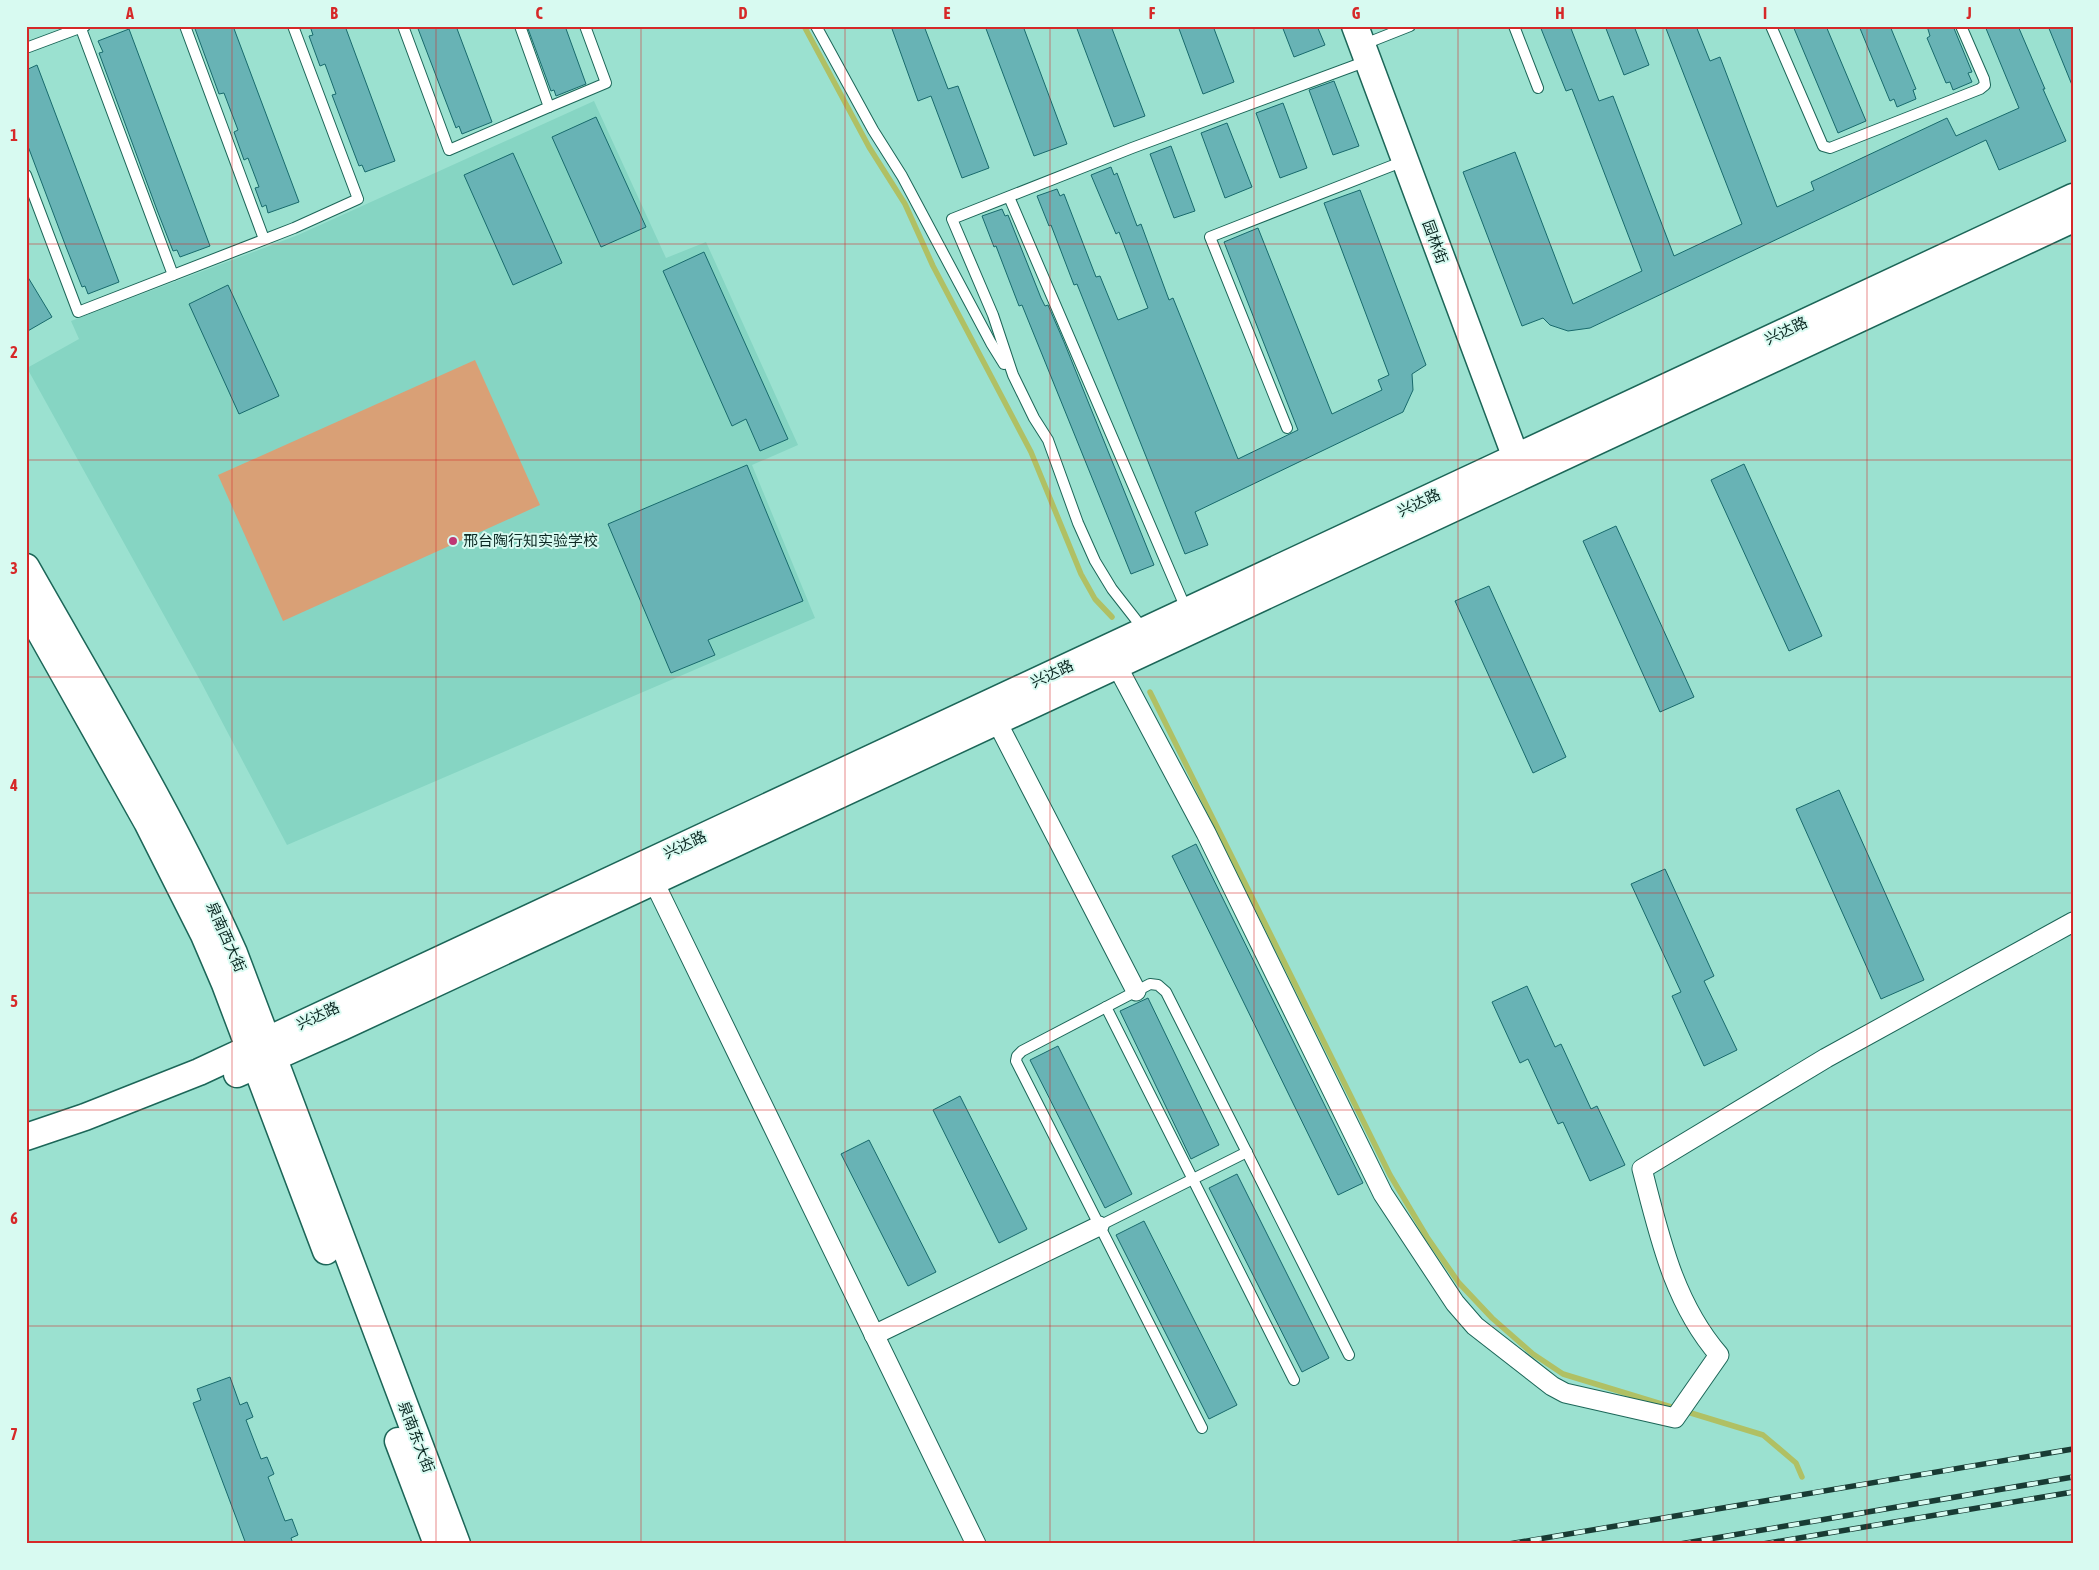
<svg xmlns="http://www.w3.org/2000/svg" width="2099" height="1570" font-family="'Asap Condensed','Noto Sans SC',sans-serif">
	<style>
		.built { fill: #86d5c3 }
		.green { fill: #d9a076 }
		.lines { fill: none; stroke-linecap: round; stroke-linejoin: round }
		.stream { stroke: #b0c064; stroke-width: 5.5 }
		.building { fill: #68b3b5; stroke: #186a6c }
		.lane-casing { stroke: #1c6658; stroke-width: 12 }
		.street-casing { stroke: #1c6658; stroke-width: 21 }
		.secondary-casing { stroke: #1c6658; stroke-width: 29 }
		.lane { stroke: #fff; stroke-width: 10 }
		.street { stroke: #fff; stroke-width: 19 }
		.secondary { stroke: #fff; stroke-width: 26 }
		.rail-casing { stroke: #193b34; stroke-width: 5.5 }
		.rail { stroke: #d8faf1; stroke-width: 4; stroke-dasharray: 11; stroke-linecap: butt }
		.grid { fill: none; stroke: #d62828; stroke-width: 1; stroke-opacity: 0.55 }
		.poi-dot { fill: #bf3774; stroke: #d8faf1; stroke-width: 2 }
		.labels { text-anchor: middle; stroke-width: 4; stroke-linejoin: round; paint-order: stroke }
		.street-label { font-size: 15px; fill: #0b2822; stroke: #d8faf1 }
		.poi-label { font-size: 15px; fill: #0b2822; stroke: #d8faf1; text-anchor: start }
		.neatline { fill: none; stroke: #d62828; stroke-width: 2 }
		.grid-label { font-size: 16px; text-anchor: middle; font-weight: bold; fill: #d62828 }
	</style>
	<rect width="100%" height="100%" fill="#9be1d0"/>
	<path class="built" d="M594,101L666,258L706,242L798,445L752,465L815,618L287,845L201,682L27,368L79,339L71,321L298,235Z"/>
	<path class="green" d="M475,360L540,505L283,621L218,475Z"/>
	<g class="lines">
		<g class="stream">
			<path d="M804,26L869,147L905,204L933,266L1031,452L1081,574L1095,599L1112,617"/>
			<path d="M1150,692L1390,1175L1427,1237L1459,1283L1492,1318L1533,1354L1563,1374L1763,1435L1796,1463L1802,1477"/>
		</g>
	</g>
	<g class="building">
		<path d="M194,26H233L299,202L268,213L266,205L262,207L255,188L259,187L248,158L244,160L234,132L238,130L224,93L219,94Z"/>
		<path d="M310,26H345L395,161L365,172L362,165L359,166L332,95L336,94L325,64L320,66L309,36L313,35Z"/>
		<path d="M417,26H456L492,122L462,134L459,126L456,128Z"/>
		<path d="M527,26H565L586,84L556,96L554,90L551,91Z"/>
		<path d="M891,26H924L948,89L958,86L989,168L962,178L931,96L918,101Z"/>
		<path d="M985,26H1023L1067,144L1034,156Z"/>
		<path d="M1076,26H1111L1145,116L1114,127Z"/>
		<path d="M1178,26H1213L1234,82L1203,94Z"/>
		<path d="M1282,26H1317L1325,45L1294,57Z"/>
		<path d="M1540,26H1570L1599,101L1613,96L1674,256L1742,224L1665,26H1696L1710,61L1720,57L1777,207L1814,190L1811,182L1947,118L1956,136L2019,108L1985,26H2018L2045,89H2043L2066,141L1999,170L1986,140L1590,328L1568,331L1550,325L1543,318L1522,326L1463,172L1515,152L1573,304L1642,271L1572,89L1566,91Z"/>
		<path d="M1605,26H1634L1649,65L1624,75Z"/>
		<path d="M1793,26H1826L1866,121L1838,133Z"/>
		<path d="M1859,26H1890L1916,89L1913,90L1916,99L1897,107L1894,99L1890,101Z"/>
		<path d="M1927,26H1953L1972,72L1968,73L1972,82L1953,90L1950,82L1946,83L1927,38L1930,36Z"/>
		<path d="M2048,26H2073V85H2072Z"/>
		<path d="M129,29L210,246L180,257L177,250L173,251L157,210L99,53L103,52L98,41Z"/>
		<path d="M37,65L119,282L88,294L85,286L82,287L66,247L26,141V70Z"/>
		<path d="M1334,81L1359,146L1333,155L1309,90Z"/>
		<path d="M1283,103L1307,168L1280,178L1256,113Z"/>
		<path d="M596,117L646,227L601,247L552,137Z"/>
		<path d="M1227,123L1252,187L1225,198L1201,133Z"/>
		<path d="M1171,146L1195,211L1174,218L1150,154Z"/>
		<path d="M513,153L562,263L513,285L464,175Z"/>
		<path d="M1111,167L1114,175L1117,173L1137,226L1141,224L1169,300L1173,298L1238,459L1298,430L1224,242L1258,228L1332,414L1382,390L1378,380L1389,375L1324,203L1360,190L1426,365L1412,374L1413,390L1403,412L1195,512L1208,545L1185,554L1077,284L1074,285L1051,225L1049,226L1037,196L1057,189L1060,196L1064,194L1096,277L1100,276L1118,320L1148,308L1119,232L1116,234L1091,175Z"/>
		<path d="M1002,209L1005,216L1008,215L1041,298L1045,306L1048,305L1064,342L1154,565L1131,574L1022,305L1019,306L996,246L994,247L982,216Z"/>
		<path d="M704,252L788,439L760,451L746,419L732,426L663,271Z"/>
		<path d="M26,274L52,317L26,332Z"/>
		<path d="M228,285L279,396L239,414L189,304Z"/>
		<path d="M1744,464L1822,636L1789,651L1711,480Z"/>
		<path d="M747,465L803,601L708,640L715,655L671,673L608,524Z"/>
		<path d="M1616,526L1694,697L1660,712L1583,541Z"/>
		<path d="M1489,586L1566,757L1533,773L1455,601Z"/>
		<path d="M1839,790L1924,980L1881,999L1796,809Z"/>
		<path d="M1196,844L1363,1183L1338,1195L1172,856Z"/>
		<path d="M1665,869L1714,976L1704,981L1737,1050L1704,1066L1672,996L1681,992L1631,884Z"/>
		<path d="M1527,986L1555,1047L1561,1044L1591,1109L1597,1106L1625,1165L1590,1181L1563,1122L1558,1124L1528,1059L1520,1063L1492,1002Z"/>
		<path d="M1148,998L1219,1145L1191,1159L1120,1011Z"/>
		<path d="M1058,1046L1132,1194L1105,1208L1030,1060Z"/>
		<path d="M960,1096L1027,1229L999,1243L933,1110Z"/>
		<path d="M869,1140L936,1272L908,1286L841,1154Z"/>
		<path d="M1237,1174L1329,1358L1302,1372L1209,1188Z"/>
		<path d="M1144,1221L1237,1405L1209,1419L1116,1235Z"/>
		<path d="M230,1377L240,1405L247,1402L253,1417L246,1420L261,1459L267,1457L274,1474L268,1477L285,1521L292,1519L298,1535L291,1538L293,1544H246L193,1403L201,1400L197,1389Z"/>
	</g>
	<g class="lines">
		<defs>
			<g id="lane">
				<path d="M80,26L173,275"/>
				<path d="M185,26L264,239"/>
				<path d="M403,26L449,150L549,107L520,26"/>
				<path d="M816,26L873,130L902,176L991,343L1004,364"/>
				<path d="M1514,26L1538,88"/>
				<path d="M1771,26L1823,146L1830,148L1980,89L1985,85L1984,79L1961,26"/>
				<path d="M1362,45L1410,26"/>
				<path d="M26,48L85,26"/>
				<path d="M549,107L606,83L585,26"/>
				<path d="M26,175L78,312L294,228L358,199L293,26"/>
				<path d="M1009,197L1187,611"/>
				<path d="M1287,428L1210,237L1404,161"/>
				<path d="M1144,630L1112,589L1095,561L1078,523L1048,440L1034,418L1013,375L993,315L952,219L1132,148L1367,61"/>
				<path d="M1106,1007L1294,1380"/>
				<path d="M1099,1226L1247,1152"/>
				<path d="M1202,1428L1016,1061L1017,1056L1022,1051L1150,984L1158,985L1166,992L1349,1355"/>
			</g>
			<g id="street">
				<path d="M1117,666L1206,833L1383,1194L1455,1303L1475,1326L1552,1386L1565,1393L1675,1418L1719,1355C1673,1302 1659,1234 1642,1169L1826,1058L2073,922"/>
				<path d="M997,722L1136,991"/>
				<path d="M654,882L976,1544"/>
				<path d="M874,1335L1099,1226"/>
			</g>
			<g id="secondary">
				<path d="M1355,26L1516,458"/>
				<path d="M26,567C98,694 174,819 234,953L457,1544"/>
				<path d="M26,607L147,822L204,935L225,984L326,1251"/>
				<path d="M237,1074L342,1027L2073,219"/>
				<path d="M26,1137L85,1117L199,1072L2073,197"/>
				<path d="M398,1441L437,1544"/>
			</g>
		</defs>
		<use href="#lane" class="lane-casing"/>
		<use href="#street" class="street-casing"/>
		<use href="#secondary" class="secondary-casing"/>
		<use href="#lane" class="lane"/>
		<use href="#street" class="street"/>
		<use href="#secondary" class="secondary"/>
		<defs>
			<g id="rail">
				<path d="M1509,1544L2073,1449"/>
				<path d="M1680,1544L2073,1477"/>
				<path d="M1763,1544L2073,1492"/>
			</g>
		</defs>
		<use href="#rail" class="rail-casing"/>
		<use href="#rail" class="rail"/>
	</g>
	<path class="grid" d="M232,26V1544M436,26V1544M641,26V1544M845,26V1544M1050,26V1544M1254,26V1544M1458,26V1544M1663,26V1544M1867,26V1544M26,244H2073M26,460H2073M26,677H2073M26,893H2073M26,1110H2073M26,1326H2073"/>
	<circle class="poi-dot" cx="453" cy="541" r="5"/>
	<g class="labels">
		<g class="street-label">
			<text transform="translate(1435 242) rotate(70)" y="5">园林街</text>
			<text transform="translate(1786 331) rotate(-25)" y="5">兴达路</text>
			<text transform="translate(1419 503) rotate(-25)" y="5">兴达路</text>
			<text transform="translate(1052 674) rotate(-25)" y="5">兴达路</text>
			<text transform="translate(685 845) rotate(-25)" y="5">兴达路</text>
			<text transform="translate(226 937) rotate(66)" y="5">泉南西大街</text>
			<text transform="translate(318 1016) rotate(-25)" y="5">兴达路</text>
			<text transform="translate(416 1437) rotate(69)" y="5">泉南东大街</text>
		</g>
		<g class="poi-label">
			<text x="463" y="546">邢台陶行知实验学校</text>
		</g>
	</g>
	<rect width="2099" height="1570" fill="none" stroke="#d8faf1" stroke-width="55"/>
	<rect x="28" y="28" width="2044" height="1514" class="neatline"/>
	<g class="grid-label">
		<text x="130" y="19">A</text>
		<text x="334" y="19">B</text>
		<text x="539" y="19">C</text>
		<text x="743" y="19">D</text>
		<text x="947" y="19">E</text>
		<text x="1152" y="19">F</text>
		<text x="1356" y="19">G</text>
		<text x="1560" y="19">H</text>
		<text x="1765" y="19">I</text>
		<text x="1969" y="19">J</text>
		<text x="14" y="141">1</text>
		<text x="14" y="358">2</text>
		<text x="14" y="574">3</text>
		<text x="14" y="791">4</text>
		<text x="14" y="1007">5</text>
		<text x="14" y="1224">6</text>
		<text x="14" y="1440">7</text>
	</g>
</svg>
